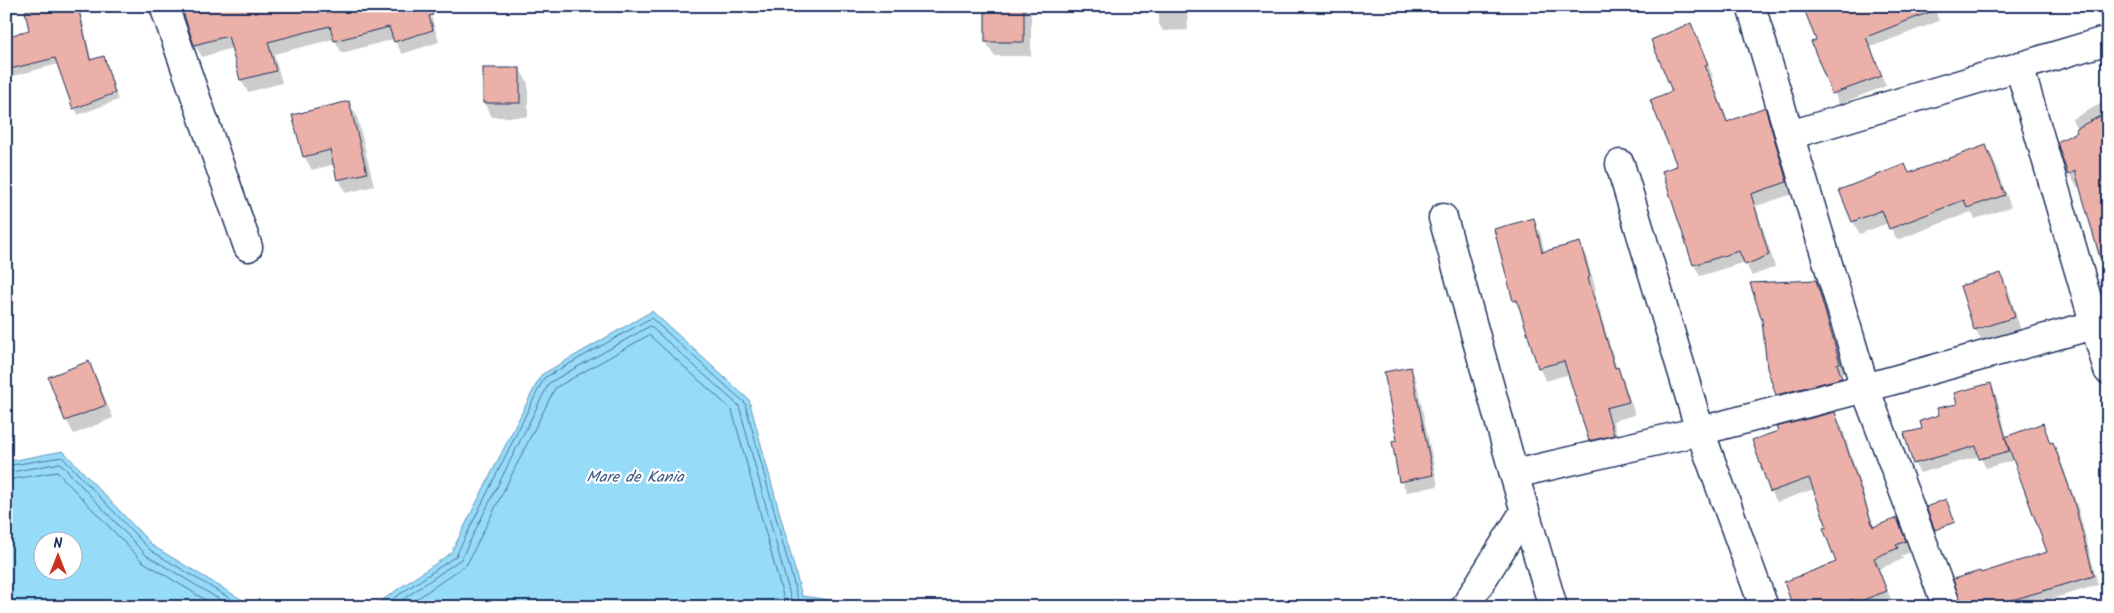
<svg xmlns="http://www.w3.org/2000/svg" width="2114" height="613" font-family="Kalam,sans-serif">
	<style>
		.water { fill: #96dbf8; stroke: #6596ba; fill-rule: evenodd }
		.shadow { fill: #0003 }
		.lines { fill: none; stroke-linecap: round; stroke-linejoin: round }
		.shore { stroke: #4c749c; stroke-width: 1 }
		.building { fill: #ebb0a8; stroke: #1b2f5e }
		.minor-casing { stroke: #1b2f5e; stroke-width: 31 }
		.minor { stroke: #fff; stroke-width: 28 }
		.labels { text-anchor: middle; stroke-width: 4.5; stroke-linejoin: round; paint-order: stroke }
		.water-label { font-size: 16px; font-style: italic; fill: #3a5a84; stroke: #fff }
	</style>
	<rect width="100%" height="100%" fill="#fff"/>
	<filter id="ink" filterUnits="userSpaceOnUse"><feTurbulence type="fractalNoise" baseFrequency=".02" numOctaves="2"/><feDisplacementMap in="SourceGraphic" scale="10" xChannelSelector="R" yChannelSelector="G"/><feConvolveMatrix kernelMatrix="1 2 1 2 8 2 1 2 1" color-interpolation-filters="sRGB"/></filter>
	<g filter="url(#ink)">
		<g class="water">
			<path d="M652,311L749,400L802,596L883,607H372L451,553L541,375Z"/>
			<path d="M63,451L153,546L254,607H6V462ZM42,540H72V570H42Z"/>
		</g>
		<g class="shadow">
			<path d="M41,6H79L92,61L103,57L107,64L118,100L78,115L58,64L6,78V38L31,31Z"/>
			<path d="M428,6L439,42L402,54L394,39L342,53L334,39L274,54L282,83L248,92L241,80L232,48L202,57L195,45L183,8Z"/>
			<path d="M986,6H1027L1031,12V56H994L986,42Z"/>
			<path d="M1159,6H1187L1188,30L1163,31L1159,24Z"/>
			<path d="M1934,6L1939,21L1871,47L1886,86L1839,104L1813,43Z"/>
			<path d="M2094,6H2108V22L2103,24Z"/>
			<path d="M1691,25L1713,76L1711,77L1729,123L1764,108L1771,120L1793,194L1756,206L1775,267L1752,276L1745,262L1700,276L1694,265L1678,167L1674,92Z"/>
			<path d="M484,70H520L528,83V117H492L484,103Z"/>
			<path d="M2108,100V238L2081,186L2077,187L2069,174L2079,133L2072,119Z"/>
			<path d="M349,103L357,116L374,186L346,193L339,179L335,164L312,170L304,156Z"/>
			<path d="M1986,146L1993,158L2011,207L1975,219L1971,212L1897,240L1888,223L1860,234L1853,222L1841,191L1905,165L1910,174Z"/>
			<path d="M1533,220L1540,233L1545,253L1579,243L1586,256L1596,290L1594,291L1617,369L1624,381L1635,415L1613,421L1621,448L1597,453L1590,440L1570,374L1546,381L1539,368L1522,313L1514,300Z"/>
			<path d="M2000,274L2008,288L2021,331L1983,343L1975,330Z"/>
			<path d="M1816,281L1821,290L1845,373L1841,374L1846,387L1783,404L1777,394L1764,320Z"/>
			<path d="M88,363L96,376L113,418L74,434L66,420Z"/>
			<path d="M1410,368L1416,379L1438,486L1407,492L1401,481L1399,441Z"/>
			<path d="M1990,385L1996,394L2007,437L2042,425L2051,444L2052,443L2058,453L2078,508L2098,585L2025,607H1967L2049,553L2015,460L1986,468L1980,456L1920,473L1914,463L1923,429L1941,416Z"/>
			<path d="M1834,413L1841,424L1874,527L1896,519L1911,552L1901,556L1903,559L1879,569L1894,607H1795L1838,563L1814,489L1777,502L1771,492L1753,441Z"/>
			<path d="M1636,599L1640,607H1613Z"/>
		</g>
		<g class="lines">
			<g class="shore">
				<path d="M6,466L62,457L150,550L244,607"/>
				<path d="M6,473L60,463L146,555L232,607"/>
				<path d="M6,480L57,472L142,561L217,607"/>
				<path d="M381,607L456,556L544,378L651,318L745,403L798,599L802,601L844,607"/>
				<path d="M392,607L461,559L549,383L650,326L739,406L791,599L798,607"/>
				<path d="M405,607L467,564L555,388L649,335L732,410L786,607"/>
			</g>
		</g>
		<g class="building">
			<path d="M43,6H78L90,60L104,56L115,93L73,109L55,58L6,70V37L29,30L25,11Z"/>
			<path d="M181,6H431L433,15L429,16L433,30L394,42L389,27L334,41L330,26L268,42L276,71L240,80L228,36L194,45Z"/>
			<rect x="985" y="6" width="39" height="36"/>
			<path d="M1803,6H1939L1940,8L1866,37L1882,76L1832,94L1811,42L1816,40Z"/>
			<path d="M1691,23L1708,64L1705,65L1727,122L1765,107L1787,182L1751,194L1769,255L1745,265L1739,251L1693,265L1662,171L1677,166L1650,100L1672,91L1651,40Z"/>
			<rect x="483" y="68" width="37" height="35"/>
			<path d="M349,101L367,173L337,180L330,150L303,157L292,115Z"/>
			<path d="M2108,112V257L2100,258L2075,171L2068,175L2057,142L2077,132L2075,129Z"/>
			<path d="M1986,145L2005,195L1967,208L1964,200L1889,229L1882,210L1852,222L1839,190L1905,164L1909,173Z"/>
			<path d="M1534,218L1542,252L1580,242L1590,277L1588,278L1615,368L1618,367L1629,402L1606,408L1614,435L1589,441L1564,361L1538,368L1517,300L1513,301L1494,229Z"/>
			<path d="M2001,273L2015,317L1974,330L1960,286Z"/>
			<path d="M1816,280L1840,363L1837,364L1842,378L1776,395L1767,368L1762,320L1750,283Z"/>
			<path d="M89,361L106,405L65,421L48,377Z"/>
			<path d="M1411,367L1433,475L1399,482L1392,441L1397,440L1384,372Z"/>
			<path d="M1991,383L2009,451L1979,459L1976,446L1913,464L1904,433L1922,429L1920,421L1939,415L1937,408L1957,404L1954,393Z"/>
			<path d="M1835,412L1873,527L1897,518L1906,541L1896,545L1898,548L1874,558L1887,591L1855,603L1853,599L1834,607H1793L1784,582L1836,562L1823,528L1827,527L1809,478L1770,492L1752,440L1778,431L1776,427Z"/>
			<path d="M2043,423L2050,443L2053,442L2073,498L2094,576L1988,607H1962L1953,579L1980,571L1981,573L2047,552L2005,437Z"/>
			<path d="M1946,499L1955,522L1935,530L1926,507Z"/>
		</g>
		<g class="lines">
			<defs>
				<g id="minor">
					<path d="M164,6L248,247"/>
					<path d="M1751,6L1865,388L1947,607"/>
					<path d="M2019,66L2108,370"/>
					<path d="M1790,135L2108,40"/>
					<path d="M1620,164L1700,431L1764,607"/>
					<path d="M1443,218L1514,474L1553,607"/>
					<path d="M1514,474L1700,431L1865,388L2108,321"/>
					<path d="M1465,607L1525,511"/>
				</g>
			</defs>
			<use href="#minor" class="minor-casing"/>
			<use href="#minor" class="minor"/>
		</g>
	</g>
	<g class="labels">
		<g class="water-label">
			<text x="635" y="482">Mare de Kania</text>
		</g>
	</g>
	<rect width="2114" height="613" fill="none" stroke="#fff" stroke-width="25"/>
	<rect x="12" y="12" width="2089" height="588" fill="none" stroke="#1b2f5e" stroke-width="2" filter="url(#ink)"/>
	<g transform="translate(58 556)"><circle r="24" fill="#ffffff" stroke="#a4acbf"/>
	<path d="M0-4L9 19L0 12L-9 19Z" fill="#c8321e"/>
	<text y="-8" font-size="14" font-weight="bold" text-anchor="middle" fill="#1b2f5e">N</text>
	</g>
</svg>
